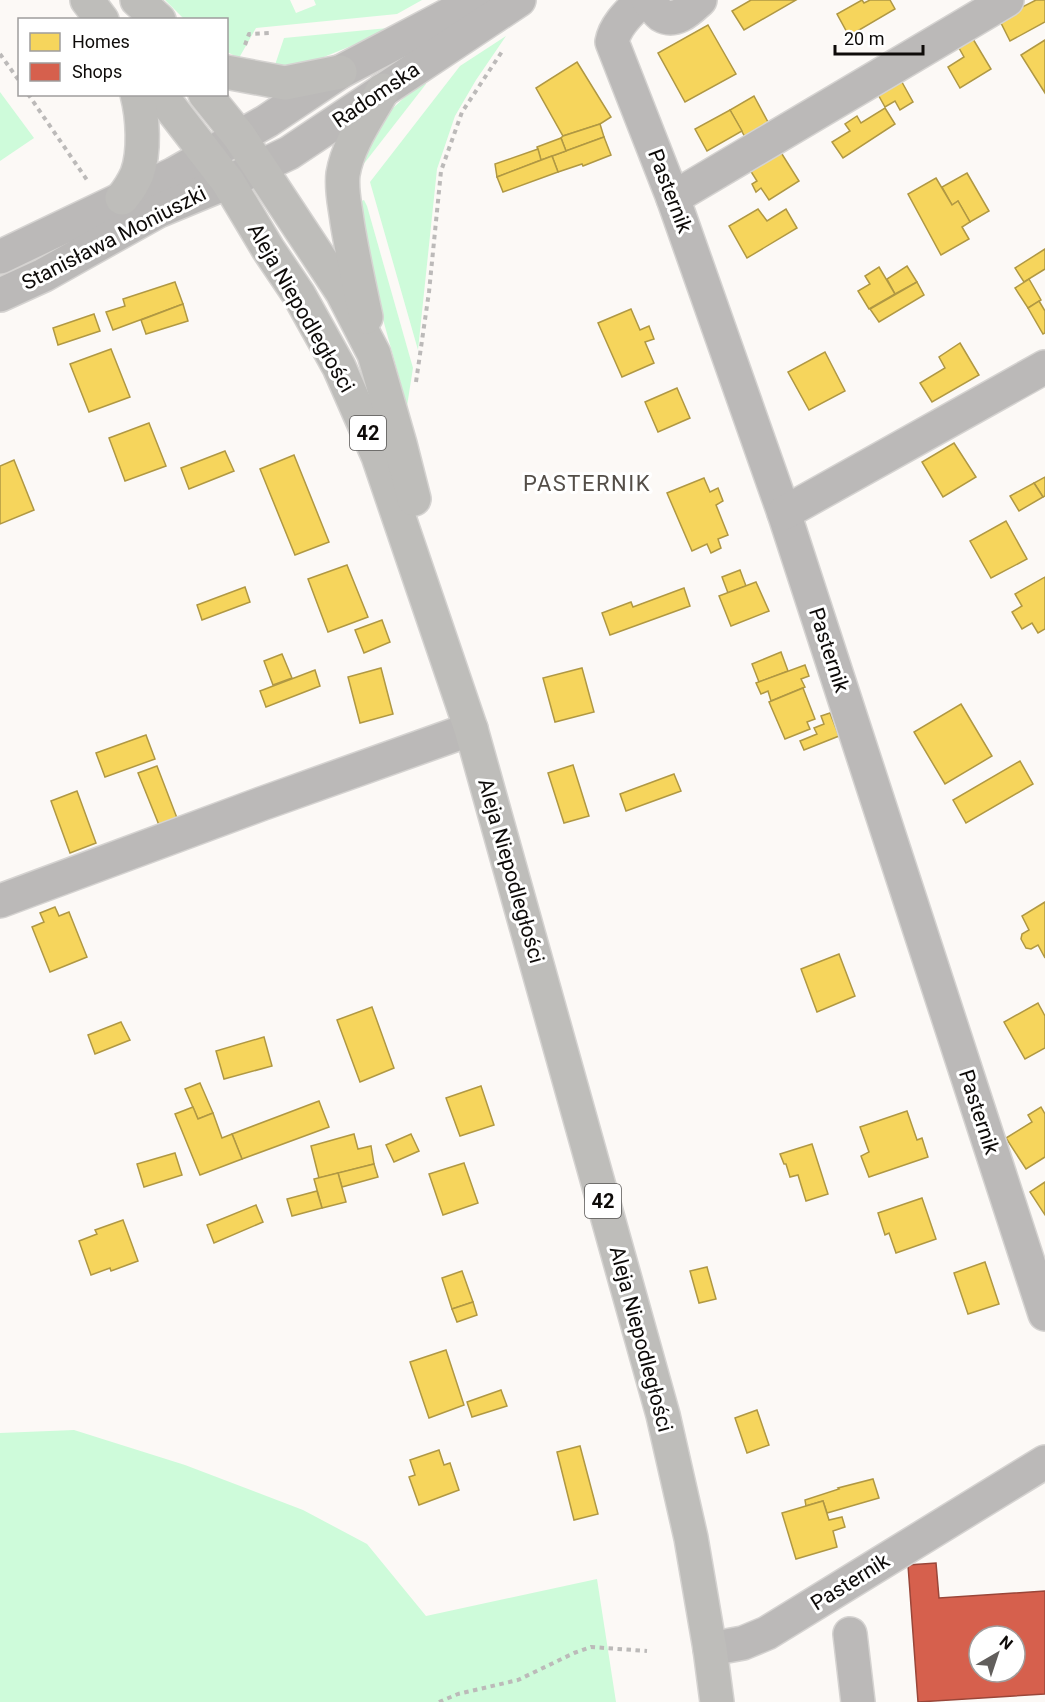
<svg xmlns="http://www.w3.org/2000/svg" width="1045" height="1702" font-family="Roboto,sans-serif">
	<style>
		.green { fill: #cefbda }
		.homes { fill: #f6d55c; stroke: #b09843; stroke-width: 1.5 }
		.shops { fill: #d6604d; stroke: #9a4639; stroke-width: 1.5; fill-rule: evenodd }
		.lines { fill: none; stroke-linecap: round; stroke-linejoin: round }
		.minor-casing { stroke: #d5d3d1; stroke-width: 36 }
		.major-casing { stroke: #d5d3d1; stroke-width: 36 }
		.path { stroke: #bcbab9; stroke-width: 4; stroke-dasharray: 4.5 4.5; stroke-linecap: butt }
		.minor { stroke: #bbb9b8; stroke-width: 33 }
		.major { stroke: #bebdba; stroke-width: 33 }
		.labels { text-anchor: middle; stroke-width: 6; stroke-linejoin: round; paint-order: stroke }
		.shield { fill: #fff; stroke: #565453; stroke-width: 1.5 }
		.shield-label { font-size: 20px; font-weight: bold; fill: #0e0b09 }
		.street-label { font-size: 21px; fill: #0e0b09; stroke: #fff }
		.neighbourhood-label { font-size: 22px; letter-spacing: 1.5px; fill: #544e48; stroke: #fff }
	</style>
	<rect width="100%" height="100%" fill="#fcf9f6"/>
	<g class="green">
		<path d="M165,0H290L296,13L316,5L314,0H422L397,14L256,28L239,58L227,52L226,20L184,19Z"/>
		<path d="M388,28L361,42L309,63L274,68L284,38Z"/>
		<path d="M506,36L476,80L455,116L437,169L418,350L370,182L460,66Z"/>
		<path d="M423,80L426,84L359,170L376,124Z"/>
		<path d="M0,92L34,138L0,161Z"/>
		<path d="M364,200L367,206L413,368L407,406L376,294L356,203Z"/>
		<path d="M74,1430L185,1465L303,1510L367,1544L426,1616L597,1579L616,1702H0V1433Z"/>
	</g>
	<g class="homes">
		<path d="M751,0H796L744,30L732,11Z"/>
		<path d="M862,0L864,3L870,0H890L895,9L849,36L837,14Z"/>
		<path d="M1036,0H1045V22L1010,41L999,19Z"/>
		<path d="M708,25L736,74L685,102L658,53Z"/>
		<path d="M973,39L991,69L960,88L948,67L964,57L959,48Z"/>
		<path d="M1045,40V93L1021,55Z"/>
		<path d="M577,62L611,117L600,124L563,136L536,88Z"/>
		<path d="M898,75L913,102L900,110L895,101L885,107L875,89Z"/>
		<path d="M754,96L769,124L745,137L730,110Z"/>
		<path d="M885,108L895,124L843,158L832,142L850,131L845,124L857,116L861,123Z"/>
		<path d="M730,110L742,131L707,151L695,129Z"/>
		<path d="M600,124L604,137L566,151L561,138L563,136Z"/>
		<path d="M604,137L611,155L583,166L582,164L558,172L552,156Z"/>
		<path d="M561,138L566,151L541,160L537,147Z"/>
		<path d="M775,143L799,181L769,200L761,188L756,192L752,184L757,181L745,162Z"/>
		<path d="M538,149L541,160L497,177L495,164Z"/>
		<path d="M552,156L558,172L503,192L497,177Z"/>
		<path d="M967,173L989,211L970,222L958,201L952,205L942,187Z"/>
		<path d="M936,178L952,205L958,201L970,222L962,227L969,239L941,255L908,194Z"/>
		<path d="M758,209L767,221L786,209L797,228L747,258L729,226Z"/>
		<path d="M1045,249V269L1024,282L1015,268Z"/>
		<path d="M907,266L917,282L895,294L887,279Z"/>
		<path d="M879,267L895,294L869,309L858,291L870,284L865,276Z"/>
		<path d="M1029,279L1041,300L1028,308L1015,288Z"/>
		<path d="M175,282L183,304L113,330L106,312L125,306L123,299Z"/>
		<path d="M917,282L924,295L879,322L870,309Z"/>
		<path d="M1039,301L1045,311V333L1043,334L1028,308Z"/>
		<path d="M183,304L188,321L146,334L141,320Z"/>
		<path d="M631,309L640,330L649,326L654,339L645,342L654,363L622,377L598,323Z"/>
		<path d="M94,314L100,331L58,345L53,328Z"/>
		<path d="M960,343L979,375L932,402L920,383L945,368L939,357Z"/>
		<path d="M111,349L130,397L89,412L70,364Z"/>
		<path d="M825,352L845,391L809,410L788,372Z"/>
		<path d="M677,388L690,418L658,432L645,402Z"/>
		<path d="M149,423L166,466L125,481L109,438Z"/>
		<path d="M954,443L976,477L943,497L922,462Z"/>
		<path d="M225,451L234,471L189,489L181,468Z"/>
		<path d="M294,455L329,542L295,555L260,469Z"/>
		<path d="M14,460L34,510L0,524V466Z"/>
		<path d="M1045,477V496L1043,497L1034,483Z"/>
		<path d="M704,478L710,492L718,488L723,501L716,505L728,535L718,539L721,548L711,553L707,544L692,551L667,493Z"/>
		<path d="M1034,483L1043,497L1019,511L1010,496Z"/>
		<path d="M1006,521L1027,559L991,578L970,541Z"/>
		<path d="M347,565L368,617L328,632L308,579Z"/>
		<path d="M740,570L746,586L728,593L722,577Z"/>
		<path d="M1045,577V629L1038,633L1032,623L1022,629L1012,612L1022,606L1015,594Z"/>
		<path d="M756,582L769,611L731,626L719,596Z"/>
		<path d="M245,587L250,602L202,620L197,605Z"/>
		<path d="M684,588L690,606L610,635L602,613L631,602L633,607Z"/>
		<path d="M382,620L390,642L364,653L355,630Z"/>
		<path d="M781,652L788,671L759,682L752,664Z"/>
		<path d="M282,654L292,678L273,685L264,661Z"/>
		<path d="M805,665L809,676L801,679L805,687L771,701L768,691L761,694L756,683Z"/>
		<path d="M381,668L393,714L360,723L348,677Z"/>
		<path d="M582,668L594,712L555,722L543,678Z"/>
		<path d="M315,670L320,686L266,707L260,691Z"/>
		<path d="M803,688L815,719L807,722L810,729L785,739L769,702Z"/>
		<path d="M961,704L992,756L945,784L914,732Z"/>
		<path d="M830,713L839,736L804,750L800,741L817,734L814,728L824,724L821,716Z"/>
		<path d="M146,735L155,759L105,777L96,753Z"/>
		<path d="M1020,761L1033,784L966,823L953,800Z"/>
		<path d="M573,765L589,816L564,823L548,773Z"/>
		<path d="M157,766L177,818L159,825L138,773Z"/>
		<path d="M674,774L681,791L626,811L620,794Z"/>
		<path d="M77,791L96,843L70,853L51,801Z"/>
		<path d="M1045,902V958L1038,945L1031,949L1026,948L1021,939L1022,934L1029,930L1022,916Z"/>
		<path d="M55,907L59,916L69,912L87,957L50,972L32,927L44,922L40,913Z"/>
		<path d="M839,954L855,996L817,1012L801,969Z"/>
		<path d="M1038,1003L1045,1016V1048L1025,1059L1004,1022Z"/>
		<path d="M372,1007L394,1068L360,1082L337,1020Z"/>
		<path d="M121,1022L130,1040L95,1054L88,1035Z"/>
		<path d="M264,1037L272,1066L224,1079L216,1051Z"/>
		<path d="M200,1083L213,1113L198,1119L185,1089Z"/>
		<path d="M481,1086L494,1125L460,1136L446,1098Z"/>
		<path d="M319,1101L329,1127L242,1159L232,1134Z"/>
		<path d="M193,1107L198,1119L213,1113L222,1138L232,1134L242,1159L200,1175L175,1114Z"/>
		<path d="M1041,1107L1045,1114V1157L1026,1169L1006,1138L1032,1122L1028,1115Z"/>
		<path d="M907,1111L917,1140L922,1138L928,1157L869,1177L861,1156L869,1152L860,1127Z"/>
		<path d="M354,1134L358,1149L371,1146L374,1164L319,1178L311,1146Z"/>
		<path d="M411,1134L419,1151L394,1162L386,1145Z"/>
		<path d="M812,1144L828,1194L806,1201L798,1175L790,1177L786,1164H784L780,1154Z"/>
		<path d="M175,1153L182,1175L144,1187L137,1164Z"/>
		<path d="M464,1163L478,1203L443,1215L429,1174Z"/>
		<path d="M374,1164L378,1177L342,1187L338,1173Z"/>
		<path d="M338,1173L346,1202L322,1208L314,1179Z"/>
		<path d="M1045,1182V1215L1030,1192Z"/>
		<path d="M317,1191L322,1208L292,1216L287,1199Z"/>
		<path d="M922,1198L936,1239L896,1253L889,1233L885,1235L878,1213Z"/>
		<path d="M256,1205L263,1222L214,1243L207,1225Z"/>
		<path d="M123,1220L138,1261L111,1271L110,1268L91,1275L79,1241L97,1234L95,1230Z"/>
		<path d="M985,1262L999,1304L968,1314L954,1273Z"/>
		<path d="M707,1267L716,1299L699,1303L690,1271Z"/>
		<path d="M462,1271L473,1302L452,1309L442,1278Z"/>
		<path d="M473,1302L477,1315L457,1322L452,1309Z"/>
		<path d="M446,1350L464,1405L429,1418L410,1362Z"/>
		<path d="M501,1390L507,1406L472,1417L467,1402Z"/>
		<path d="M757,1410L769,1445L747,1453L735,1418Z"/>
		<path d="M580,1446L598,1514L574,1520L557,1452Z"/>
		<path d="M439,1450L444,1465L450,1463L459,1490L419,1505L409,1477L415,1475L410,1460Z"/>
		<path d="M873,1479L879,1498L827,1513L823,1501L806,1506L805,1500L839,1489L838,1488Z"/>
		<path d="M823,1501L829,1520L842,1517L845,1527L833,1531L837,1547L796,1559L782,1513Z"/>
	</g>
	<path class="shops" d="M936,1563L939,1598L1045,1591V1694L918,1702L908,1565ZM979,1636H1015V1672H979Z"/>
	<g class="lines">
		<defs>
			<g id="minor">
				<path d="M642,0C630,12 615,25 612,42L673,198L784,513L1045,1314"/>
				<path d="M648,0C652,5 656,11 661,15C676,24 690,9 700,0"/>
				<path d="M673,198L1007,0"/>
				<path d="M0,257L174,174L267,121L340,72L477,0"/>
				<path d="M0,295L44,275L158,211L228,182L289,153L519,0"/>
				<path d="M784,513L1045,367"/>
				<path d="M0,901L261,804L471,729"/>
				<path d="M850,1634L858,1702"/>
				<path d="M710,1649L743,1643L767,1633L1045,1462"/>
			</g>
			<g id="major">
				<path d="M87,0L102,20"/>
				<path d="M137,0L159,20"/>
				<path d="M226,72L285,83L340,72"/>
				<path d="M160,94L228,182L268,249L299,295L339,367L378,456L471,729L663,1415L691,1538L710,1649L717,1702"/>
				<path d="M205,94L239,136L342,292L374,354L400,444L414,499"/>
				<path d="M122,198C128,191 133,183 137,174C145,152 143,117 137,94"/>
				<path d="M366,317C359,285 352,253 347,221C345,205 341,190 343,174C348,144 368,117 383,90"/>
			</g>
		</defs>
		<use href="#minor" class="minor-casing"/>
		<use href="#major" class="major-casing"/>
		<g class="path">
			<path d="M245,45L249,34L269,33"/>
			<path d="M0,54L20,82"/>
			<path d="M28,94L87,180"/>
			<path d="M416,382L429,292L441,171L462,112L503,50"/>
			<path d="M439,1702L458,1694L518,1680L574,1653L591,1647L647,1651"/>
		</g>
		<use href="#minor" class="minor"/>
		<use href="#major" class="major"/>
	</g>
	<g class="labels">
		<g class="shield">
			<rect x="350" y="416" width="36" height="34" rx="4.5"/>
			<rect x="585" y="1184" width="36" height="34" rx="4.5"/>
		</g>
		<g class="shield-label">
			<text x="368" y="440">42</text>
			<text x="603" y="1208">42</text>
		</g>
		<g class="street-label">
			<text transform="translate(376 95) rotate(-34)" y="7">Radomska</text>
			<text transform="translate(670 191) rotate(69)" y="7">Pasternik</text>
			<text transform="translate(114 238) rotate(-27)" y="7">Stanisława Moniuszki</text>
			<text transform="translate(301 308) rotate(60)" y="7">Aleja Niepodległości</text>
			<text transform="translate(829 650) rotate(72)" y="7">Pasternik</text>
			<text transform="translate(511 871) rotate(74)" y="7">Aleja Niepodległości</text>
			<text transform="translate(979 1112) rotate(72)" y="7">Pasternik</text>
			<text transform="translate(641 1339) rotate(75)" y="7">Aleja Niepodległości</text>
			<text transform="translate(850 1582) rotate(-32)" y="7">Pasternik</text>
		</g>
		<g class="neighbourhood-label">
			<text x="587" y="491">PASTERNIK</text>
		</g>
	</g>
	<rect x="18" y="18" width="210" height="78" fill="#ffffff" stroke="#9f9d9d" stroke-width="1.5"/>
	<rect x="30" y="33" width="30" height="18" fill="#f6d55c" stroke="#9f9d9d" stroke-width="1.5"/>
	<text x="72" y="48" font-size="18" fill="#0e0b09">Homes</text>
	<rect x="30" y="63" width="30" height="18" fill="#d6604d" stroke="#9f9d9d" stroke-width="1.5"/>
	<text x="72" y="78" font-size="18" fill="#0e0b09">Shops</text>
	<g transform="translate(997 1654) rotate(39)"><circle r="28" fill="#ffffff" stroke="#9f9d9d" stroke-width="1.5"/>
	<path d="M0-4.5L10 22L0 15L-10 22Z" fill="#615e5c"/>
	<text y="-9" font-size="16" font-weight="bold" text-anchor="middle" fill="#0e0b09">N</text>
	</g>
	<path d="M835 45v9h88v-9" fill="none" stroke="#0e0b09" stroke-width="3"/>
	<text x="844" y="45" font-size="18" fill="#0e0b09" stroke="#ffffff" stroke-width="4.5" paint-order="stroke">20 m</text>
</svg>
